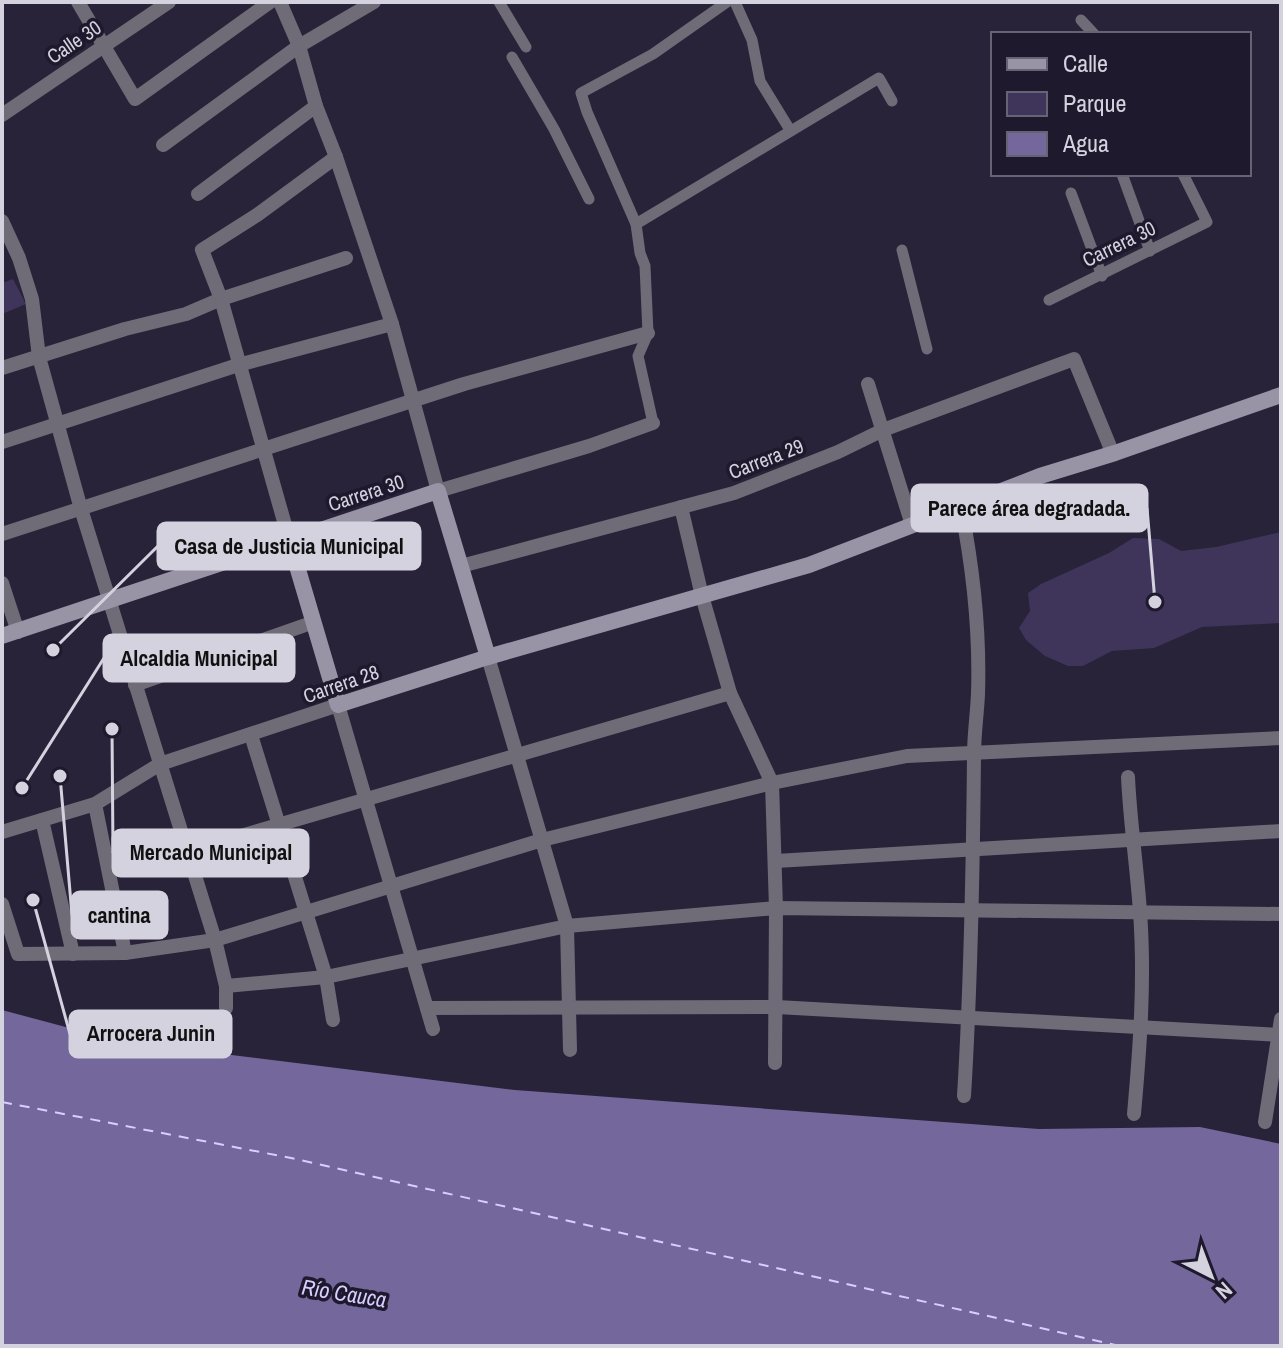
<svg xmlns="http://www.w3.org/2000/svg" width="1283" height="1348" font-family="'Archivo Narrow',sans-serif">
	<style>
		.green { fill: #3f355a }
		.water { fill: #74679c }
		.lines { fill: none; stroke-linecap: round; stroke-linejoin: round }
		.ferry { stroke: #d9ceff; stroke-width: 2; stroke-dasharray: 10 8; stroke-linecap: butt }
		.pedestrian { stroke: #6f6c78; stroke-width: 11 }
		.minor { stroke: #6f6c78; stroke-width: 14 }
		.secondary { stroke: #9894a6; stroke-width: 16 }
		.labels { text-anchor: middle; stroke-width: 7; stroke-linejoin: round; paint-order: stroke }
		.street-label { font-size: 20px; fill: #d5d2e0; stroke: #1e192d }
		.water-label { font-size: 22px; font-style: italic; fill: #d9ceff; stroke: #1e192d }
		.leader { fill: none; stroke: #d5d2e0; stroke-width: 3 }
		.callout-dot { fill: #d5d2e0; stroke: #1e192d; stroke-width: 3 }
		.callout { fill: #d5d2e0; stroke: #d5d2e0; stroke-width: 3 }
		.callout-label { font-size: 22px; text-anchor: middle; font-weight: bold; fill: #111 }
	</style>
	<rect width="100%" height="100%" fill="#282338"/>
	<g class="green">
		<path d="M13,279L26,304L2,314V283Z"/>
		<path d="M1281,532V623L1202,627L1154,648L1112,651L1083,666H1068L1045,656L1026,640L1019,628L1030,611L1028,593L1041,584L1109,553L1133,538L1159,539L1181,551L1216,547Z"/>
	</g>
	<path class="water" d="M2,1010L118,1041L515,1090L1039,1129L1200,1127L1281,1144V1346H2Z"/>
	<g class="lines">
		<path class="ferry" d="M2,1102L291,1158L1120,1346"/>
		<g class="pedestrian">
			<path d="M499,2L526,47"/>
			<path d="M735,2L752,40L760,81L790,130"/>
			<path d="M1081,20L1094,34"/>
			<path d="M512,57L554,129L589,199"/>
			<path d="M1122,174L1150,251"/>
			<path d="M1071,193L1102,276"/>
			<path d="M636,224L879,78L892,101"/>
			<path d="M902,250L927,349"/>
			<path d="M1049,300L1207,222L1183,174"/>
			<path d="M653,423L638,356L648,333L645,266L640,253L636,224L587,112L581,93L653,54L727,2"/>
		</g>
		<g class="minor">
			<path d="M78,2L135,99L270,2"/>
			<path d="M280,2L299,46L316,106L336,157L392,324L438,491L589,446L653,423"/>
			<path d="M2,115L169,2"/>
			<path d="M163,145L299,46L374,2"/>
			<path d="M198,194L316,106"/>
			<path d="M2,221L19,258L32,299L39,357L81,509L215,940L226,986V1008"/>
			<path d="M2,368L125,329L186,314L221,299L346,258"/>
			<path d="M868,384L912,525"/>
			<path d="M2,442L238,365L392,324"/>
			<path d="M681,507L702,596L730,693L772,783L776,908L775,1063"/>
			<path d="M961,507C973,568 980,632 978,694C977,715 974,735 974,755C973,869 971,982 964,1096"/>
			<path d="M2,534L464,384L648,333"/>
			<path d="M289,539L221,299L202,250L257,215L336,157"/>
			<path d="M461,566L734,493L838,452L883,430L1074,359L1113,454"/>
			<path d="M2,583L18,632"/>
			<path d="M488,657L567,926L570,1050"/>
			<path d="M135,685L314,622"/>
			<path d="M251,735L326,977L333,1020"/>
			<path d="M1128,777C1130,822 1137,867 1140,912C1145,979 1140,1047 1134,1114"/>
			<path d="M95,804L125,953"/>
			<path d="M42,820L73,954"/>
			<path d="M2,832L95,804L160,764L338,705L433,1029"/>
			<path d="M189,851L730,693"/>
			<path d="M776,861L1281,831"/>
			<path d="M2,904L18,954L125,953L215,940L542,840L772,783L907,756L1281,738"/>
			<path d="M226,986L326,977L567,926L776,908L1281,914"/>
			<path d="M427,1008L777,1007L1281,1035"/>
			<path d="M1265,1122L1281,1019"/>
		</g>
		<g class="secondary">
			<path d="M289,539L338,705L488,657L809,565L1040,476L1115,453L1281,395"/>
			<path d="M2,636L438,491L488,657"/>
		</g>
	</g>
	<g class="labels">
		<g class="street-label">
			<text transform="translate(74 42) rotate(-34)" y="7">Calle 30</text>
			<text transform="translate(1119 244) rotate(-26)" y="7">Carrera 30</text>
			<text transform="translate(766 459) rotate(-21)" y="7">Carrera 29</text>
			<text transform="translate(366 493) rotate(-18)" y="7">Carrera 30</text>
			<text transform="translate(341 684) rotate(-19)" y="7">Carrera 28</text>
		</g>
		<g class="water-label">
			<text transform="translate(344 1293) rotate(9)" y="8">Río Cauca</text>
		</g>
	</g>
	<path class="leader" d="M1155 602L1147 508M53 650L158 546M22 788L104 658M112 729L113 853M60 776L72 915M33 900L70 1034"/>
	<g class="callout-dot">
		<circle cx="1155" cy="602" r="8"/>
		<circle cx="53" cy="650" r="8"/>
		<circle cx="22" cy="788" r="8"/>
		<circle cx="112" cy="729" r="8"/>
		<circle cx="60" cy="776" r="8"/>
		<circle cx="33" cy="900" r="8"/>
	</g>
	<g class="callout">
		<rect x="912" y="485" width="235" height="46" rx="8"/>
		<rect x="158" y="523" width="262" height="46" rx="8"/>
		<rect x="104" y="635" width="190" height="46" rx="8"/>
		<rect x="113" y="830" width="195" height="46" rx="8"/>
		<rect x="72" y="892" width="95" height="46" rx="8"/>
		<rect x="70" y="1011" width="161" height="46" rx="8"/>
	</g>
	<g class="callout-label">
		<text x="1029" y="516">Parece área degradada.</text>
		<text x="289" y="554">Casa de Justicia Municipal</text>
		<text x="199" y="666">Alcaldia Municipal</text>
		<text x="211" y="860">Mercado Municipal</text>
		<text x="119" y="923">cantina</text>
		<text x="151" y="1041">Arrocera Junin</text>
	</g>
	<rect width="1283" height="1348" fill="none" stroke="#d5d2e0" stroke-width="8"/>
	<rect x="991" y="32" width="260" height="144" fill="#1e192d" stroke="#676375" stroke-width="2"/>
	<rect x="1007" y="58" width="40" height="12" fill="#9894a6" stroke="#676375" stroke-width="2"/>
	<text x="1063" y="72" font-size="24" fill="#d5d2e0">Calle</text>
	<rect x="1007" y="92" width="40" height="24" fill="#3f355a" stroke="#676375" stroke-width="2"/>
	<text x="1063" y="112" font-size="24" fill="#d5d2e0">Parque</text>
	<rect x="1007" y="132" width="40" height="24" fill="#74679c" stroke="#676375" stroke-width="2"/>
	<text x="1063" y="152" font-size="24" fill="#d5d2e0">Agua</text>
	<g transform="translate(1211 1276) rotate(138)" stroke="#1e192d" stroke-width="6" paint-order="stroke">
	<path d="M0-6L14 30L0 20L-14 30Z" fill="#d5d2e0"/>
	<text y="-12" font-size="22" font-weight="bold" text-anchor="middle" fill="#d5d2e0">N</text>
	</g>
</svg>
